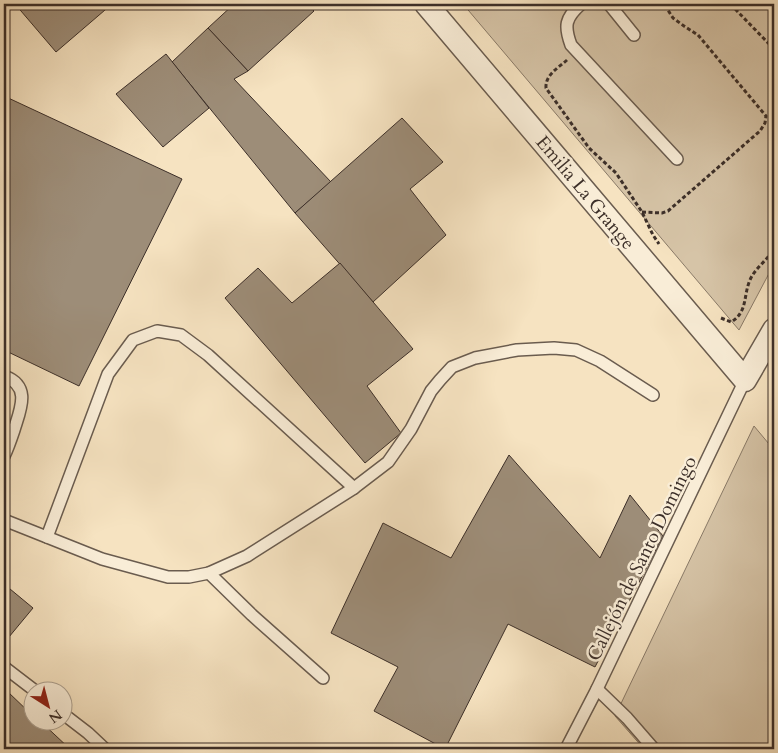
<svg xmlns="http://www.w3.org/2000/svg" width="778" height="753" font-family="Cardo,serif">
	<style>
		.green { fill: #d6c4a7; stroke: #897a68 }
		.building { fill: #9d8d78; stroke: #3c2f29 }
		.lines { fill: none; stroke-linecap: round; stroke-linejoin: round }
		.lane-casing { stroke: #6a5c4f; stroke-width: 14 }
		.street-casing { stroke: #6a5c4f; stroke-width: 25 }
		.path { stroke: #3c2f29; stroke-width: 3; stroke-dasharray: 4 2.5; stroke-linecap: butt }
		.lane { stroke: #f9edd7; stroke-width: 11 }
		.street { stroke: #f9edd7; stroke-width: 22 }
		.labels { text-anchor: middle; stroke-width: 5; stroke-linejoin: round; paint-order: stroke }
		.street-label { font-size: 19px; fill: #3c2f29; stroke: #f9edd7 }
	</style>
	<rect width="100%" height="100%" fill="#f6e3c1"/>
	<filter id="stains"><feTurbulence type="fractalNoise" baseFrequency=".004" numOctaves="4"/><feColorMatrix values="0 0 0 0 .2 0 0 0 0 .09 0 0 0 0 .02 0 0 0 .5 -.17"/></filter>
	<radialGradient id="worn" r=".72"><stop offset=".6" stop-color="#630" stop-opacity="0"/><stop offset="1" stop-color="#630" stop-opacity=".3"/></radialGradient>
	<g class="green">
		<path d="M463,4H774V264L739,330Z"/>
		<path d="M754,426L774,450V749H644L615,716Z"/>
	</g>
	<g class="building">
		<path d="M15,4H112L56,52Z"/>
		<path d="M234,4H307L314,11L248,71L208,28Z"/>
		<path d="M208,28L248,71L234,79L331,182L295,213L172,62Z"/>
		<path d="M166,54L209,108L163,147L116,94Z"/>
		<path d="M4,96L182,179L79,386L4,350Z"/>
		<path d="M402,118L443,162L410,189L446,235L373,302L295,213Z"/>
		<path d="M340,263L413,349L367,386L401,433L365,463L225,298L258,268L292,303Z"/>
		<path d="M509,455L600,558L630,495L663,536L595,667L508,624L445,749L374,711L398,667L331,633L383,523L451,558Z"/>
		<path d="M4,584L33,608L4,643Z"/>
		<path d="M7,691L32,715V720H39L70,749H4V695Z"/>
	</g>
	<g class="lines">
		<defs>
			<g id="lane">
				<path d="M581,4C565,18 564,26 571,45L677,159"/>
				<path d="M609,4L634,35"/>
				<path d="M4,376C32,386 20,410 14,430C11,439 8,448 4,456"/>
				<path d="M4,520L102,559L168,577H189L209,573L247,556L354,488L388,462L411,429L431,391L440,380L452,367L475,358L517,350L554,348L576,350L600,361L653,395"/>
				<path d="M47,537L108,374L133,340L157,331L181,335L208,355L354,488"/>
				<path d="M209,573L252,615L323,678"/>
				<path d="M4,667L34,690"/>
				<path d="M597,689L627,718L654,749"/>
				<path d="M62,713L88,733L105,749"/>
				<path d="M566,749L597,689L745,380"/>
			</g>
			<path id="street" d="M426,4L745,380L774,330"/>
		</defs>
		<use href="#lane" class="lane-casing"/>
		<use href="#street" class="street-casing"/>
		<g class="path">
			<path d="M731,4L738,12L774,49"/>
			<path d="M567,60C558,68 545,75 546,88L589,148L616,173L642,212L653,235L659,244"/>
			<path d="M642,212L662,213L668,211L760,131L765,123L766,116L698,35L684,26L673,18L664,4"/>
			<path d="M721,318L731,322C748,312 743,296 750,280C755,268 768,260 774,248"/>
		</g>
		<use href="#lane" class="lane"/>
		<use href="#street" class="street"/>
	</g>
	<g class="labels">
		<g class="street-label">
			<text transform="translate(586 192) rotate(50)" y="7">Emilia La Grange</text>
			<text transform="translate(641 558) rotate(-64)" y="7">Callejón de Santo Domingo</text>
		</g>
	</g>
	<rect width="778" height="753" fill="none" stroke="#f6e3c1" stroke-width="20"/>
	<rect x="5" y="5" width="768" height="743" fill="none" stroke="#3c2f29" stroke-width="2.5"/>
	<rect x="10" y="10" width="758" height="733" fill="none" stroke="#3c2f29"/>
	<g transform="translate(48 706) rotate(144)"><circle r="24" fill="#f9edd7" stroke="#ada191"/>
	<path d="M0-4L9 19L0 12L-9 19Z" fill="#8f2418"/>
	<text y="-8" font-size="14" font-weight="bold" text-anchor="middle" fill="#3c2f29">N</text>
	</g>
	<rect width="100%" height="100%" filter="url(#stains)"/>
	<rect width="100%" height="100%" fill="url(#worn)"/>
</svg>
